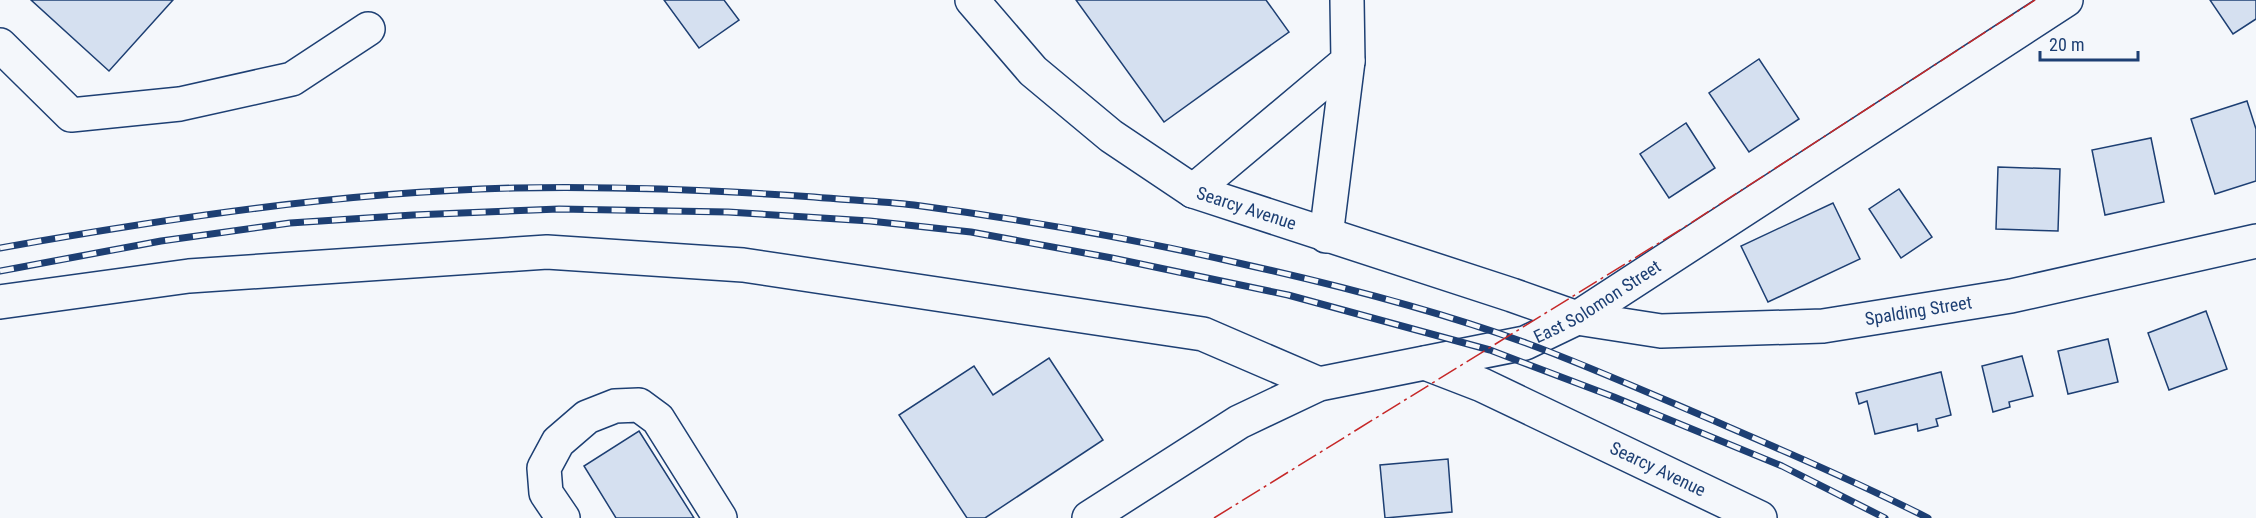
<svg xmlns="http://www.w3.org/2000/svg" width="2256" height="518" font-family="'Roboto Condensed',sans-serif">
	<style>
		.building { fill: #d5e0f0; stroke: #1d3f73; stroke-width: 1.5 }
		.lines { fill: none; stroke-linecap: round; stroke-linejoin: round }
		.minor-casing { stroke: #1d3f73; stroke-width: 36 }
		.minor { stroke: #f4f7fb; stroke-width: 33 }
		.rail-casing { stroke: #1d3f73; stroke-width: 7 }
		.rail { stroke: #f4f7fb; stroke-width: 4.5; stroke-dasharray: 14; stroke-linecap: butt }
		.power { stroke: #c62828; stroke-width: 1.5; stroke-dasharray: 21 4.5 3 4.5; stroke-linecap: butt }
		.labels { text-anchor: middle; stroke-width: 4.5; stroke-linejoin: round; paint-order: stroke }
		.street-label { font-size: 18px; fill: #1d3f73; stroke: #f4f7fb }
	</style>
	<rect width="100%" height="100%" fill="#f4f7fb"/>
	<g class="building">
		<path d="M31,0H173L109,71Z"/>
		<path d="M664,0H724L739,20L699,48Z"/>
		<path d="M1076,0H1266L1289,32L1164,122Z"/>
		<path d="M2210,0H2256V19L2233,34Z"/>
		<path d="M1759,59L1799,119L1749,152L1709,93Z"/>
		<path d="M2247,101L2256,129V181L2215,194L2191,119Z"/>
		<path d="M1686,123L1715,168L1669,198L1640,154Z"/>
		<path d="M2151,138L2164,202L2105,215L2092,150Z"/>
		<path d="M1998,167L2060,169L2058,231L1996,229Z"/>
		<path d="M1899,189L1932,237L1901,258L1869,209Z"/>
		<path d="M1833,203L1860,259L1768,302L1741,246Z"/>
		<path d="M2206,311L2227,369L2169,390L2148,333Z"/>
		<path d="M2108,339L2118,382L2068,394L2058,351Z"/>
		<path d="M2022,356L2033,396L2009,402L2010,407L1993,412L1982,366Z"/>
		<path d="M1049,358L1103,440L985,518H967L899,415L974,366L993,395Z"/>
		<path d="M1941,372L1951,415L1936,419L1938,426L1918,431L1917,424L1875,434L1867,401L1859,404L1856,393Z"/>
		<path d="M639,431L694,518H616L584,466Z"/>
		<path d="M1448,459L1452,512L1385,518L1380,465Z"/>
	</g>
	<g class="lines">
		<defs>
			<g id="minor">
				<path id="s1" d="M972,0L1033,71L1111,136L1193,191L1512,295L1577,318L1661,331L1823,326L2011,296L2256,241"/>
				<path d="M0,45L71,115L180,104L292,79L368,29"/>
				<path d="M1193,191L1348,61L1347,0"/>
				<path d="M1326,236L1348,61"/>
				<path d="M0,302L189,276L547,252L743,265L1203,334L1319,384"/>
				<path id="s2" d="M1425,363L1482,385L1760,518"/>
				<path d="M563,518L546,493L544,468L558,442L587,417L615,406L639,405L658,419L720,518"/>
				<path id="s3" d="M1089,518L1239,422L1319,384L1525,343L1577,318L2066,0"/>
			</g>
		</defs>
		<use href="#minor" class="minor-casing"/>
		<use href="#minor" class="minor"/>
		<defs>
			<g id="rail">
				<path d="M0,248C170,218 342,192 515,188C615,186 714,190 814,197C847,200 881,201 914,205C1026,220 1137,239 1247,265C1341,286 1435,310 1526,343C1588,366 1649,393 1710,419C1784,451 1857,482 1928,518"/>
				<path d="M0,271L161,241L290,223L413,215L559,209L728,212L870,221L971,232L1112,258L1288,295L1490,350L1614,397L1782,466L1885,518"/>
			</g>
		</defs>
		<use href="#rail" class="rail-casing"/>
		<use href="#rail" class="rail"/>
		<path class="power" d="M1214,518L1680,230L2035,0"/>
	</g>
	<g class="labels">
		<g class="street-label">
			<text dy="6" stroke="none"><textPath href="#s1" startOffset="350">Searcy Avenue</textPath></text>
			<text dy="6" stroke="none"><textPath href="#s3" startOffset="560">East Solomon Street</textPath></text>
			<text dy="6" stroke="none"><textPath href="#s1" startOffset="1042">Spalding Street</textPath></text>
			<text dy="6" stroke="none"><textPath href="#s2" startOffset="256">Searcy Avenue</textPath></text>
		</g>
	</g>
	<path d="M2040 51v9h98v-9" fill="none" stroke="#1d3f73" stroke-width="3"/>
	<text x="2049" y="51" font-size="18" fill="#1d3f73" stroke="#f4f7fb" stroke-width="4.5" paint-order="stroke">20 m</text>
</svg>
